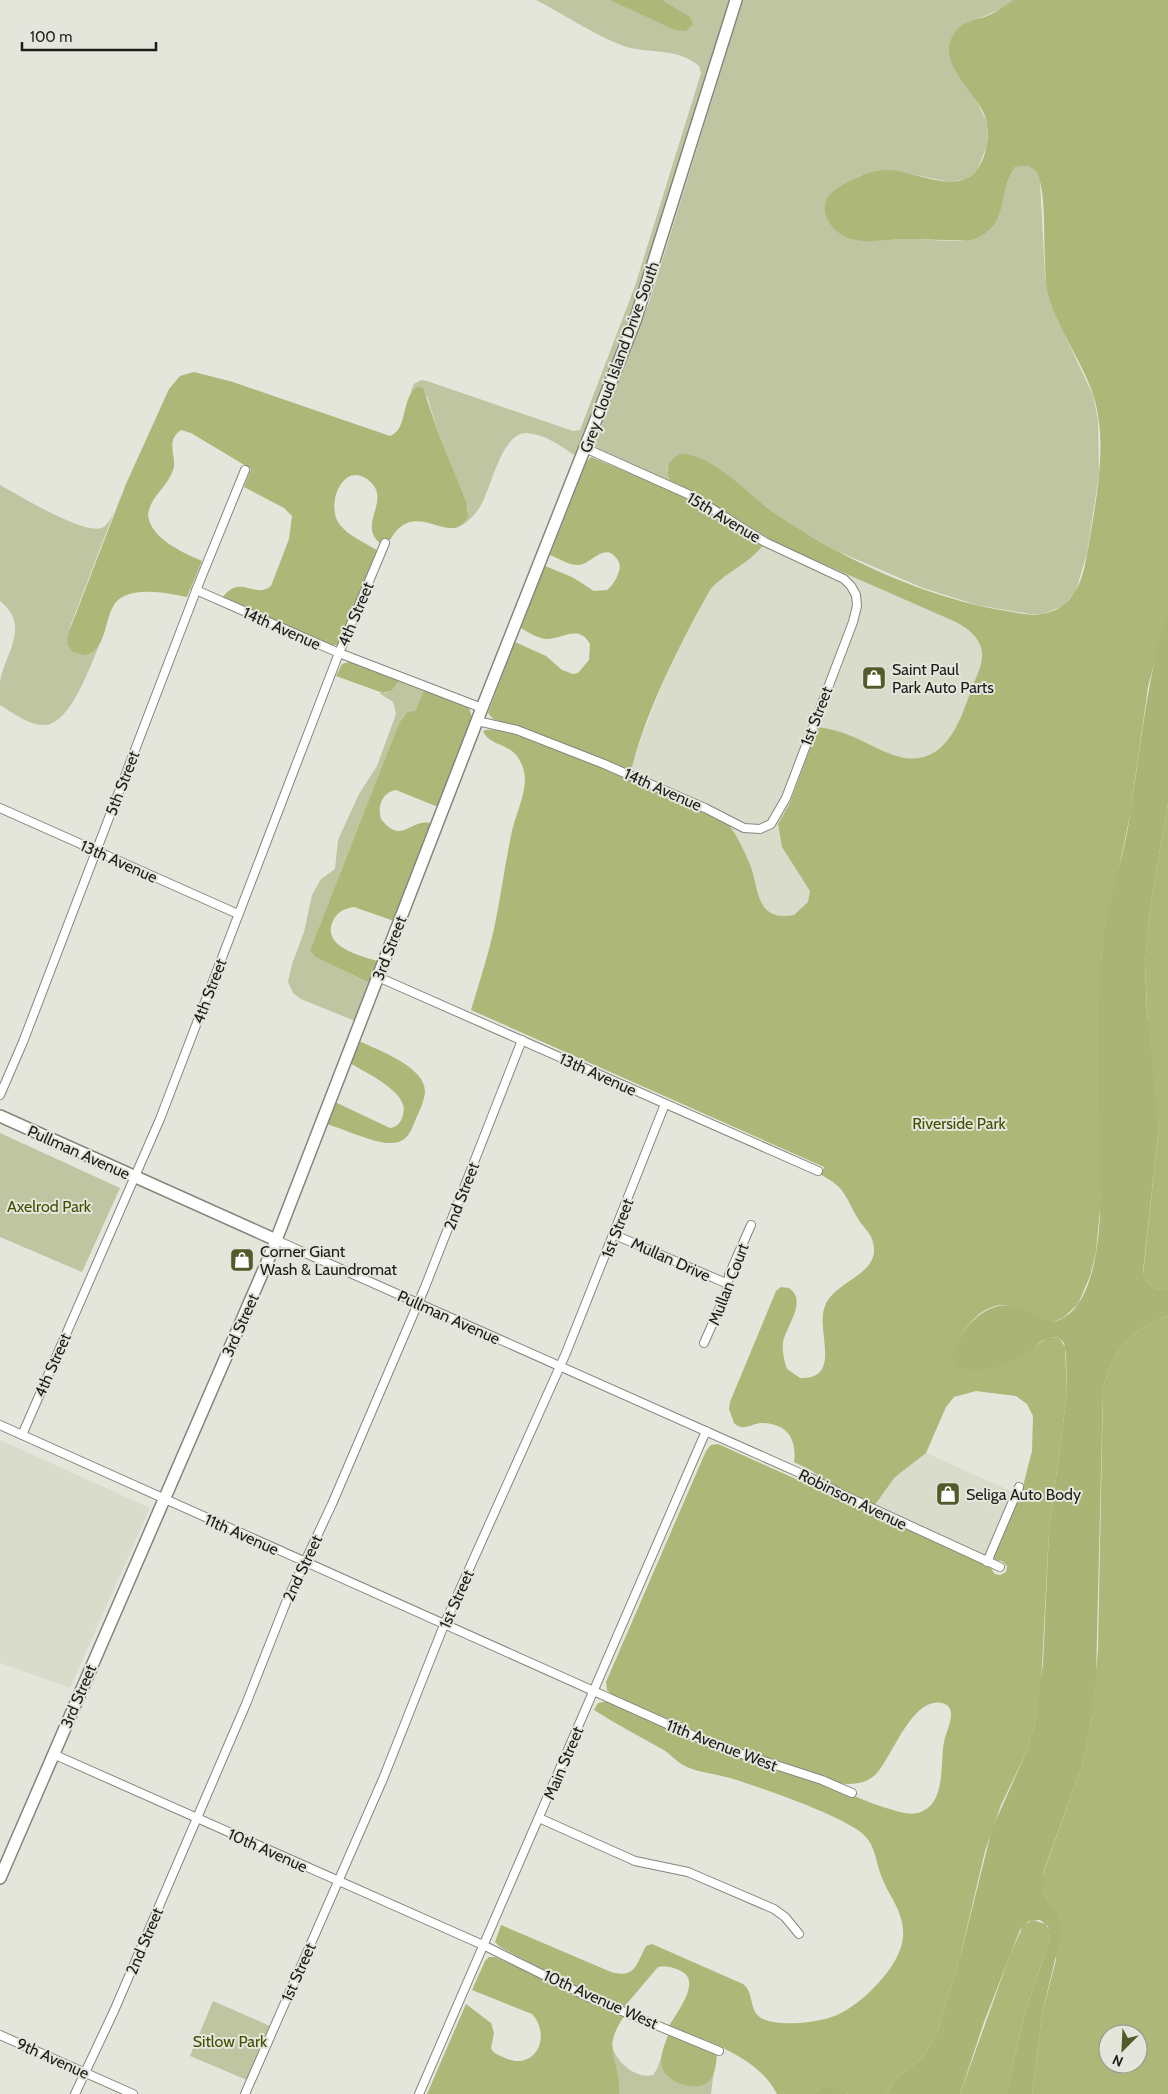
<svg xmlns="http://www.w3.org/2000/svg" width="1168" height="2094" font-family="Cabin,sans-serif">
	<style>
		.built { fill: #d9dccb }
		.green { fill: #bec5a0 }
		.forest { fill: #acb778; fill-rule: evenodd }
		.water { fill: #aab475 }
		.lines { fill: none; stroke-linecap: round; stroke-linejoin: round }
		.street-casing { stroke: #84867d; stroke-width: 10 }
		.secondary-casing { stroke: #84867d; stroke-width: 14 }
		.street { stroke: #fff; stroke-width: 8 }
		.secondary { stroke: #fff; stroke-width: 11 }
		.labels { text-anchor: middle; stroke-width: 4; stroke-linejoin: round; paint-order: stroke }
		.street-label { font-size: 16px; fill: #1c1c19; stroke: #e4e6dc }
		.poi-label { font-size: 16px; fill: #1c1c19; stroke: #e4e6dc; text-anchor: start }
		.park-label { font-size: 16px; fill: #454d00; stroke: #e4e6dc }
	</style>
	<rect width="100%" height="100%" fill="#e4e6dc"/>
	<g class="built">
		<path d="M729,515L998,641L795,1154L525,1034Z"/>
		<path d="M893,1438L1013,1492L985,1555H981L864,1502Z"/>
		<path d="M0,1440L150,1508L70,1688L0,1663Z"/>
	</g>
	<g class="green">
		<path d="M536,0H730L638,296L576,456C562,447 545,434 527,433C502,432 492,485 482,503C477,513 470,520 461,526C468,519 469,511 467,503L439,435L427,396L411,392L409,396L414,384L421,380L427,381L573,431L580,430L635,286L701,73L699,66C676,46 647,55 621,45C592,34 564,14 536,0Z"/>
		<path d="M743,0H1013L1003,8L971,22L975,98L988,124L987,145L977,171L967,179L950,182L896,171L859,176L835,190L849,238C870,244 889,238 910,239C930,239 952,243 972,239C979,238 987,233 992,228C1006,210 1002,185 1015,167L1028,166L1036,171L1040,180L1045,276L1057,319L1093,395L1098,420L1099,474L1087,553L1076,591L1063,606L1043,614H1030L977,605L923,588L837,551L803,532L776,514L729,477L699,458L675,457L667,469L670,481L600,450L595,446L596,440L650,300Z"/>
		<path d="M125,484L71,624L67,643L98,645L102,638C93,659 71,725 45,725C30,726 13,713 0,705C0,698 0,689 0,681C6,651 31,626 0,601V485C17,494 91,540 105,526C115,516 120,496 125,484Z"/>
		<path d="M399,680L424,690L415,711L405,714L399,723L310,950L315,957L370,983L355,1021L301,999L293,993L288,982L292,964L304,932L312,895L321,879L335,869L338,840L359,794L377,766L396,714L393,702L379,693H386Z"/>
		<path d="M0,1133L120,1188L82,1272L0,1237Z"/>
		<path d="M213,2001L270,2026L247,2080L190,2056Z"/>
		<path d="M612,2043C613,2060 636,2080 653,2075L657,2069L663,2053C656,2078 692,2094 710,2080L715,2062L711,2094H619C620,2076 610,2061 612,2043Z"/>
	</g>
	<g class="forest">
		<path d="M610,0H662L690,17L693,24L686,31L675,30Z"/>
		<path d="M1013,0H1168V610L1148,687L1130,815L1102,950L1100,1018V1209L1096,1252L1090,1276L1078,1304L1063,1318L1050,1323C1034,1320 1021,1306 1006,1305C980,1303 960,1332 954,1353L965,1370L980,1369L1012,1361L1049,1337L1059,1338L1065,1347L1067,1393L1049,1531L1041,1685L1035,1723L1026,1753L1001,1805L985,1851L960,1957L938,2030L924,2056L896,2079L886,2094H849L828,2088H821L814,2094H777C758,2056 706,2041 669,2026C677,2012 702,1981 681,1971C674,1968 667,1965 658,1967L624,2007L586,1992L500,1947L495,1942L501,1925L611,1972C636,1979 636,1964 646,1946L652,1944L743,1984C755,1993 748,2012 763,2019C780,2027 819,2023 837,2015C862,2004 901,1966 903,1937C905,1913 890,1898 882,1878C876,1864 876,1847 865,1836C847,1817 759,1787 730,1778C716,1774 701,1773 687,1767C677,1763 671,1754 662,1749C639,1736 616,1724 594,1710L598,1703L608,1701C644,1714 679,1733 715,1748C749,1762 784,1770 819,1782C844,1791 868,1803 893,1810C902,1813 914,1816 923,1811C946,1800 940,1762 944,1742C946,1730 960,1707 942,1703C912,1696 892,1758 876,1774C867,1783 857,1784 845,1784C763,1768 686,1730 612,1695L607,1690L606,1682L706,1451L711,1445L718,1444L989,1566L995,1574L1000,1575L1006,1572L1007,1566L1002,1561L995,1560L994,1557L1023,1486L1032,1451L1033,1416L1027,1404L1016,1396L976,1391L954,1397L946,1407L926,1453L895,1477L874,1506L835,1487L812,1471L794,1462C797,1440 788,1424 763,1423C752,1422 744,1433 734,1423L729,1409L730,1402L776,1291L781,1287L789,1288C808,1301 786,1326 783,1342C782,1351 784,1361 787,1369L800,1378C842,1380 817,1333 824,1309C832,1279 885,1276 872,1239C869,1231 861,1225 857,1217C845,1196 845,1187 821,1175L824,1167L471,1010C479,983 488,956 494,929C501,896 505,863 512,831C516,812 530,787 523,768C514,740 491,749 483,731C506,719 688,803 718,820C722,822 729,825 731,828C739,839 746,855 751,867C759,890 756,922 794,915L808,902L810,891L782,847L778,824L790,803L818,727C830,729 840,731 851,736C872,744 896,762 919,758C952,753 963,712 973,685C978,673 986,658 980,645C976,634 965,627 956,622L778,544L697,494L670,481C665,469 668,460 680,454C712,453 751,497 776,514C841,559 929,599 1007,611C1018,613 1030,616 1042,614C1055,612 1067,605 1074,593C1084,579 1086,559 1089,543C1097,495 1108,441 1093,394C1081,359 1057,329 1048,293C1041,263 1049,191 1036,171L1028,166L1015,167C997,192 1011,229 971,240C951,241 930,239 910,239C884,238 851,250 832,226C827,220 824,213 825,205C826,196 834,190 841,186C854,178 869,171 884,170C912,168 960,199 979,167C987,154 991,131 985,116C976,91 931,60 957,30C964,21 977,20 987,16C997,12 1005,6 1013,0Z"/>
		<path d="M194,372L233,382L390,436C408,430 401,397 417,387L423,388L439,435L467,503L468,517C450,550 416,495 390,540L384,538L381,544C355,524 395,499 367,479C342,462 327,504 338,522C346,535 366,543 378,551L341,640L337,645H330L222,598C241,573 254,600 271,586L289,539L292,516L284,508L244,487L251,469L191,433L181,430C164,442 178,457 173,470C168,487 150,496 148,515C151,539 182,552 202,561L187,597C168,593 134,586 118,600C103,614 109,650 85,655L73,652L67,643L68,634L126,484L169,389L180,376Z"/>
		<path d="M591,457L680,494L763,545C748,565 725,572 710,590C680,643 645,713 631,771L530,731L493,719L488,713L515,642L546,656L562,670L573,674L578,673L589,660L590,644C579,624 563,639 547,639C538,639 528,632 521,628L545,566L572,577L594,591L607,590C612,586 616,580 618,574C620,569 621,564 617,559C604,540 590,567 576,565C567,564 558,558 550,555L587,461Z"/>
		<path d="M349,662L353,663L399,680L392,690L383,693L336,676L342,664Z"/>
		<path d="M424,690L469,708L472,717L438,807L396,790C382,792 377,807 381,819C402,846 409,818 432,823L394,921L354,907C346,908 338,911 334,919C319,946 360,956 378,961L370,983L315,957L310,950L399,723L407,712L415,711Z"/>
		<path d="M1168,803V1290H1167C1156,1290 1147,1286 1143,1275L1159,1126L1148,1030L1145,964L1150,908Z"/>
		<path d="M359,1041C378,1050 426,1067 425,1092C424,1102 419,1112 415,1121C411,1132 406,1143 392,1143C374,1144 345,1129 326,1124L335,1102L390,1128C397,1127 401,1123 403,1115C411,1093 366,1073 350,1063Z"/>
		<path d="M1168,1316V2094H1032L1042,2014L1056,1960L1052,1905L1043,1892V1874L1083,1763L1091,1724L1098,1650L1103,1389C1112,1352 1132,1327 1168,1316ZM1108,2034H1138V2064H1108Z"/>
		<path d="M1032,1920L1046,1924L1049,1930L1050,1939L1025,2012L1006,2094H960L1010,1955L1023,1926Z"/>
		<path d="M489,1957H495L625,2015C599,2052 621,2058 619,2094H427L466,2004L491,2023L494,2033L491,2048C493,2053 498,2055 503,2057C534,2073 553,2037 532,2014L472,1990L485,1961Z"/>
		<path d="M669,2032L717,2054C716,2062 716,2073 710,2080C699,2094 665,2083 662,2066C659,2055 666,2042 669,2032Z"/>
	</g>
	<g class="water">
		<path d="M1168,610V803L1150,908L1145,964L1147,1013L1159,1126L1143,1272C1145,1286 1156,1290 1168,1290V1316C1132,1327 1112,1352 1103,1389L1096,1677L1091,1724L1083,1763L1043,1873V1892L1058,1914L1060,1939L1042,2014L1032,2094H1006L1025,2012L1050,1939L1048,1926L1040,1920L1029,1921L1020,1930L984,2022L960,2094H886L896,2079L924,2056L938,2030L960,1957L992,1829L1026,1753L1035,1723L1043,1664L1049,1531L1067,1393L1066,1354L1064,1343L1059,1338C1043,1334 1034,1350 1021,1357C1005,1365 973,1377 956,1366C950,1357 955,1347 960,1338C972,1316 996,1298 1021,1308C1038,1315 1046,1329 1065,1317C1093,1299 1099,1243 1100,1212C1101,1125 1094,1038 1102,952C1106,905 1124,860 1130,814C1141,745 1147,677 1168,610Z"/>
		<path d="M821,2088H833L849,2094H814Z"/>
	</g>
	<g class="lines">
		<defs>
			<g id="street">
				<path d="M196,590L339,653L482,708"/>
				<path d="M477,721L517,730L604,764L705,808L744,828L760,829L771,824L786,798L853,622L857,606L856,595L851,586L844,579L765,542L690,495L585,448"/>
				<path d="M0,808L238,914"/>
				<path d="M378,977L818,1171"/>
				<path d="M0,1095L23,1042L199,583L245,470"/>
				<path d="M615,1235L728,1284"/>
				<path d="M276,1240L811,1478L841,1494L1000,1567"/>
				<path d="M704,1343L727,1291L729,1275L751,1225"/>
				<path d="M0,1425L714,1745L822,1780L852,1793"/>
				<path d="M22,1435L160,1119L339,653L385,543"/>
				<path d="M987,1562L1019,1487"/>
				<path d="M53,1754L483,1945L588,1997L719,2051"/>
				<path d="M539,1818L635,1861L688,1872L774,1909L785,1917L799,1934"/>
				<path d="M0,2035L133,2094"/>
				<path d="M75,2094L114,2011L246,1704L287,1600L332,1504L425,1287L522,1040"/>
				<path d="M245,2094L383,1779L444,1625L566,1353L665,1104"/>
				<path d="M419,2094L706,1431"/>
			</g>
			<g id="secondary">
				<path d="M0,1116L276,1240"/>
				<path d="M0,1878L271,1253L482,708L635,321L736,0"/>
			</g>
		</defs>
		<use href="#street" class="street-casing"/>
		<use href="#secondary" class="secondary-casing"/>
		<use href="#street" class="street"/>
		<use href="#secondary" class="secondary"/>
	</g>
	<defs>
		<symbol id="shop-square" viewBox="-11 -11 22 22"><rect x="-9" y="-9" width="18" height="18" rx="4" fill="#545b2a" stroke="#e4e6dc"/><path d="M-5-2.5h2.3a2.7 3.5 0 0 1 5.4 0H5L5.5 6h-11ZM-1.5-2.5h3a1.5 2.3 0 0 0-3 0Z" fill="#fff"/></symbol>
	</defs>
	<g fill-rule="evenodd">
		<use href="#shop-square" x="860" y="664" width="28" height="28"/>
		<use href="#shop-square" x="228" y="1246" width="28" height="28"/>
		<use href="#shop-square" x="934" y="1480" width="28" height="28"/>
	</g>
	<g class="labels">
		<g class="street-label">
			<text transform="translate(619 357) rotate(-70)" y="6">Grey Cloud Island Drive South</text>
			<text transform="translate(724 517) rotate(31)" y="6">15th Avenue</text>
			<text transform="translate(355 614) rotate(-67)" y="6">4th Street</text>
			<text transform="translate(282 628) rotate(24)" y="6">14th Avenue</text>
			<text transform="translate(816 716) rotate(-69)" y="6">1st Street</text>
			<text transform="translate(122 783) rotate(-69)" y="6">5th Street</text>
			<text transform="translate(663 789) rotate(24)" y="6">14th Avenue</text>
			<text transform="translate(119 861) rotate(24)" y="6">13th Avenue</text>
			<text transform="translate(389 948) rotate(-69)" y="6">3rd Street</text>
			<text transform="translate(209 991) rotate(-69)" y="6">4th Street</text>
			<text transform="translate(598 1074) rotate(24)" y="6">13th Avenue</text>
			<text transform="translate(79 1152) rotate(24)" y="6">Pullman Avenue</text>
			<text transform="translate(461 1196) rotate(-69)" y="6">2nd Street</text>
			<text transform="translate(617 1228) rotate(-69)" y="6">1st Street</text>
			<text transform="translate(671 1259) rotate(24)" y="6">Mullan Drive</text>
			<text transform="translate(728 1284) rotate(-69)" y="6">Mullan Court</text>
			<text transform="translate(449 1317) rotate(24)" y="6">Pullman Avenue</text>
			<text transform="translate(240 1325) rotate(-66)" y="6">3rd Street</text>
			<text transform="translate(52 1365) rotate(-66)" y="6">4th Street</text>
			<text transform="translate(853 1499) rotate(26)" y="6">Robinson Avenue</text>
			<text transform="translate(242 1534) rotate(24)" y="6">11th Avenue</text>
			<text transform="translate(302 1568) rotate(-65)" y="6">2nd Street</text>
			<text transform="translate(456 1599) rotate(-66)" y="6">1st Street</text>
			<text transform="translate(78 1696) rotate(-67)" y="6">3rd Street</text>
			<text transform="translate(722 1745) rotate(21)" y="6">11th Avenue West</text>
			<text transform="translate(563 1763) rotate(-67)" y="6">Main Street</text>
			<text transform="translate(268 1850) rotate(24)" y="6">10th Avenue</text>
			<text transform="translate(144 1941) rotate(-67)" y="6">2nd Street</text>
			<text transform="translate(298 1972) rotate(-66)" y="6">1st Street</text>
			<text transform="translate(601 1999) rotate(24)" y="6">10th Avenue West</text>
			<text transform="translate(53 2058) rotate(24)" y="6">9th Avenue</text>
		</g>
		<g class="poi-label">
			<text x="892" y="675">Saint Paul<tspan x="892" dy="18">Park Auto Parts</tspan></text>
			<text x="260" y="1257">Corner Giant<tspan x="260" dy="18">Wash &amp; Laundromat</tspan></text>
			<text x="966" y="1500">Seliga Auto Body</text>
		</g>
		<g class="park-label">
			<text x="959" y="1129">Riverside Park</text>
			<text x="49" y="1212">Axelrod Park</text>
			<text x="230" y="2047">Sitlow Park</text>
		</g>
	</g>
	<g transform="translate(1123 2049) rotate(204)"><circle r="24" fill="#e4e6dc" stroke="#94958e"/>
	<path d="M0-4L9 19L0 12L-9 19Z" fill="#545b2a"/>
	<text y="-8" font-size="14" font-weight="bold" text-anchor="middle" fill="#1c1c19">N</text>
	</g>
	<path d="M22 42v8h134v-8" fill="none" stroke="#1c1c19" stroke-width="2.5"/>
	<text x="30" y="42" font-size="15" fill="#1c1c19" stroke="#e4e6dc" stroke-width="4" paint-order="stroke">100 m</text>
</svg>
